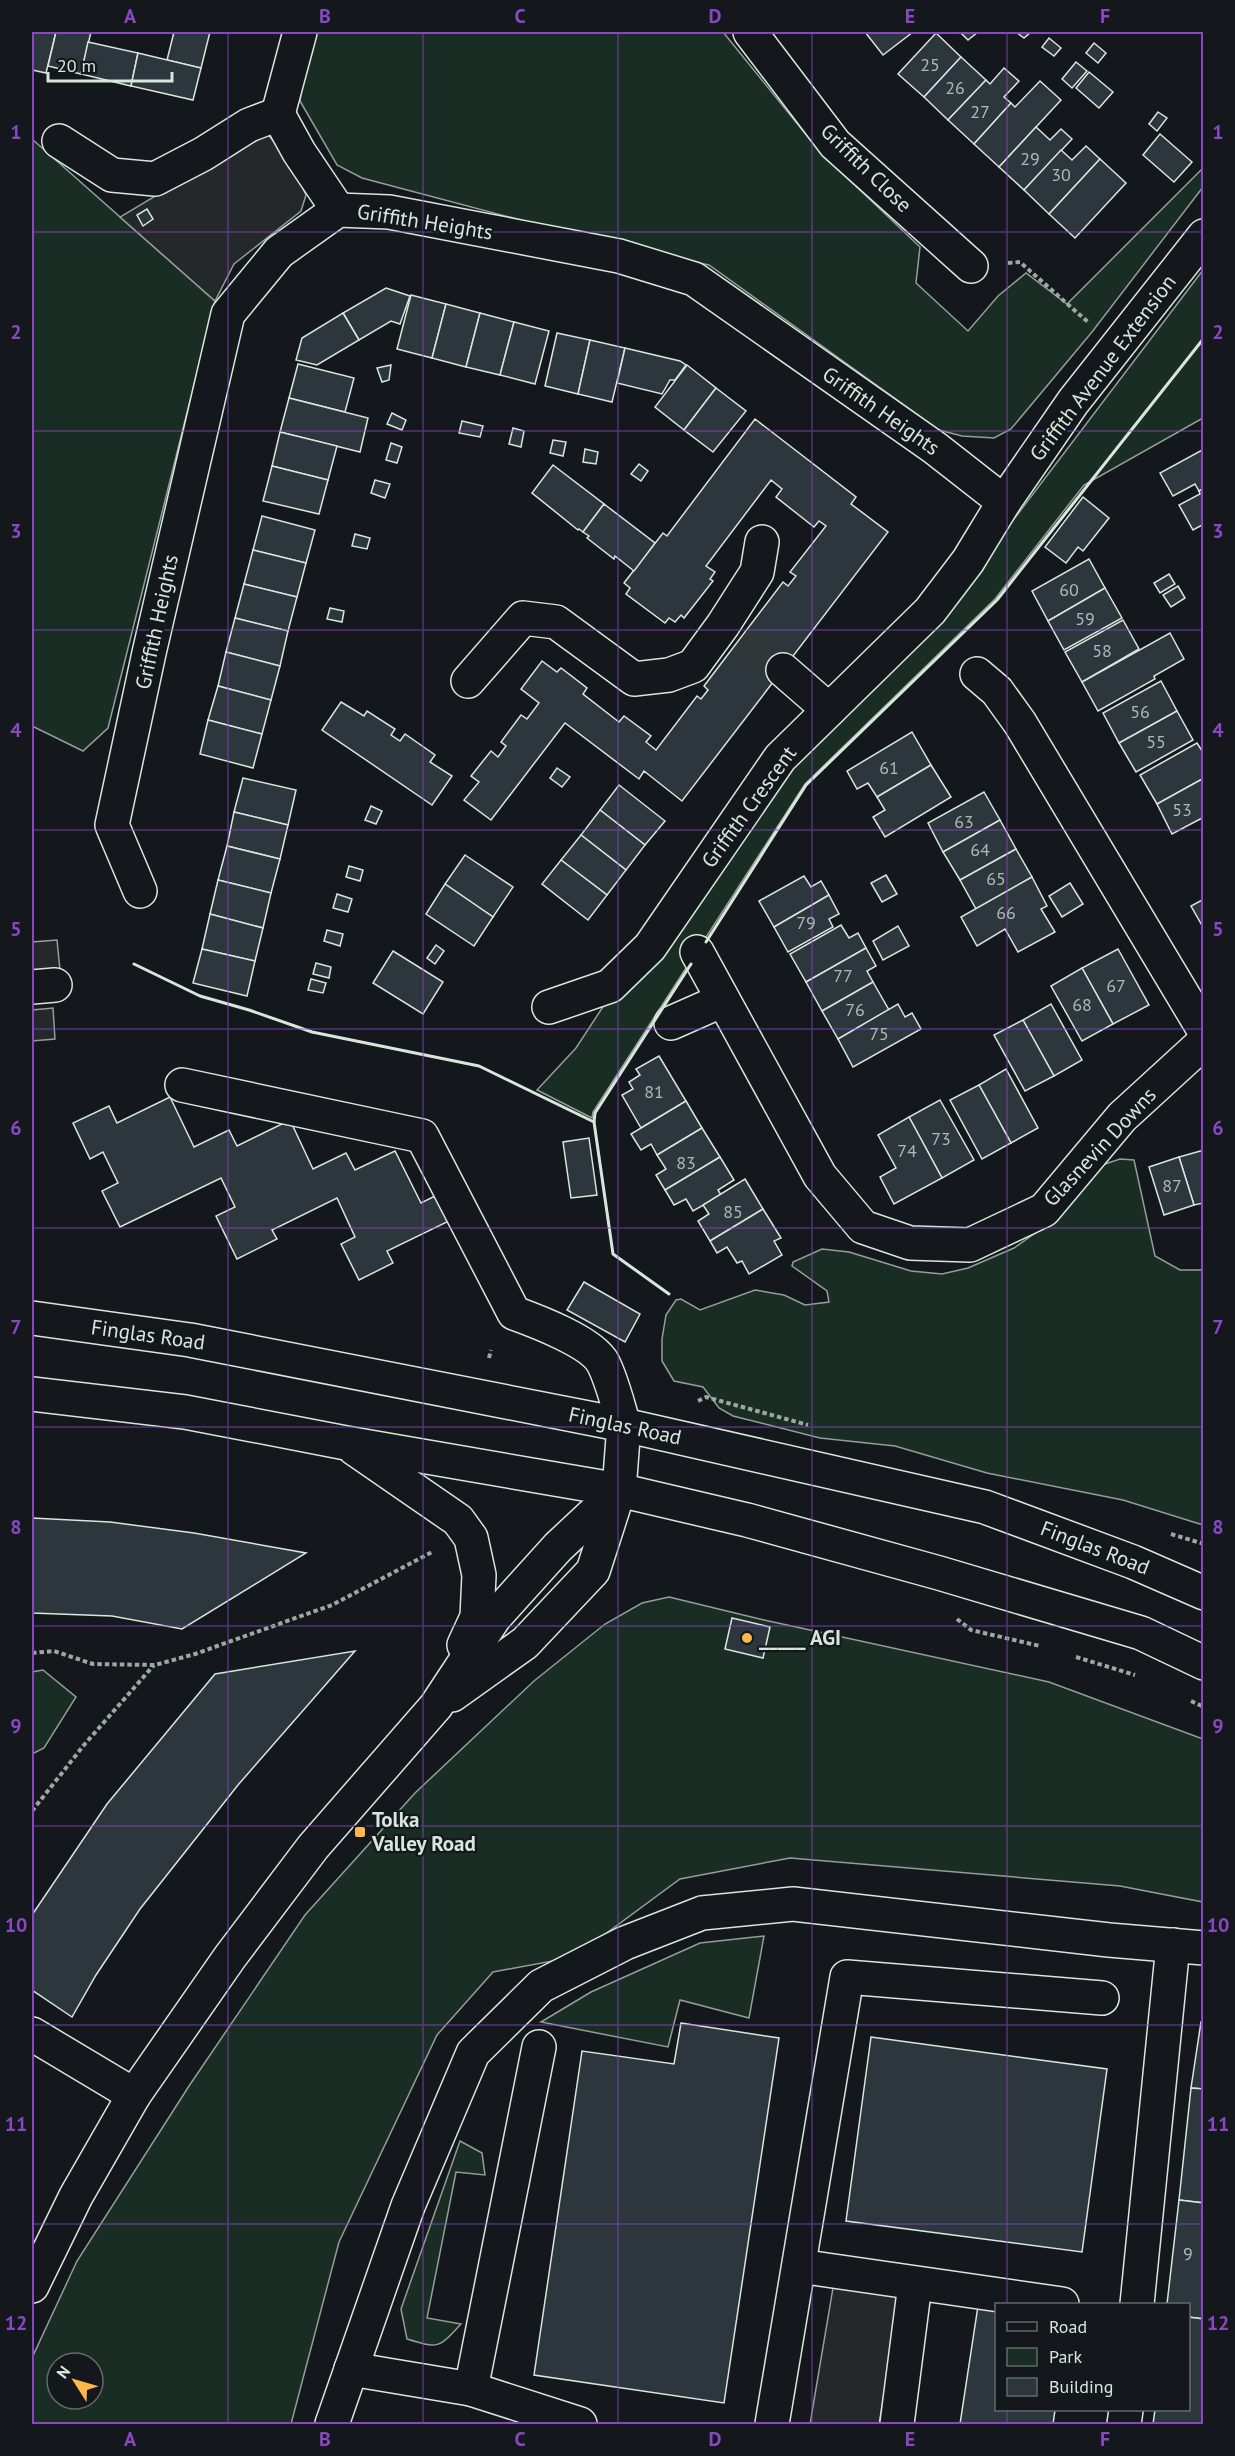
<svg xmlns="http://www.w3.org/2000/svg" width="1235" height="2456" font-family="'PT Sans',sans-serif">
	<style>
		.green { fill: #1a2d24; stroke: #939e99; stroke-width: 1.5; fill-rule: evenodd }
		.parking { fill: #24282b; stroke: #939e99; stroke-width: 1.5 }
		.building { fill: #2c363c; stroke: #d8e6dc; stroke-width: 1.5 }
		.lines { fill: none; stroke-linecap: round; stroke-linejoin: round }
		.minor-tunnel { stroke: #313739; stroke-width: 33; stroke-dasharray: 33 16; stroke-linecap: butt }
		.minor-casing { stroke: #d8e6dc; stroke-width: 36 }
		.major-casing { stroke: #d8e6dc; stroke-width: 36 }
		.path { stroke: #9da8a2; stroke-width: 4; stroke-dasharray: 4.5 3; stroke-linecap: butt }
		.minor { stroke: #14181c; stroke-width: 33 }
		.major { stroke: #14181c; stroke-width: 33 }
		.wall { stroke: #d8e6dc; stroke-width: 3 }
		.grid { fill: none; stroke: #8948c3; stroke-width: 1.5; stroke-opacity: 0.55 }
		.poi-dot { fill: #ffb74d; stroke: #14181c; stroke-width: 2 }
		.labels { text-anchor: middle; stroke-width: 4.5; stroke-linejoin: round; paint-order: stroke }
		.number-label { font-size: 18px; fill: #adbab4 }
		.street-label { font-size: 21px; fill: #d8e6dc; stroke: #14181c }
		.poi-label { font-size: 21px; font-weight: bold; fill: #d8e6dc; stroke: #14181c; text-anchor: start }
		.neatline { fill: none; stroke: #8948c3; stroke-width: 2 }
		.grid-label { font-size: 20px; text-anchor: middle; font-weight: bold; fill: #8948c3 }
	</style>
	<rect width="100%" height="100%" fill="#14181c"/>
	<g class="green">
		<path d="M313,32H723L821,153L920,247L916,283L968,331L998,296L1026,273L1067,304L1203,168V187L1092,332L1011,429L994,438L962,436L939,430L709,265L634,250L362,178L337,165L300,101L305,63Z"/>
		<path d="M32,139L215,301L108,728L83,751L32,726Z"/>
		<path d="M1203,270V418L1084,485L995,599L805,784L593,1112L592,1118L537,1090L576,1048L610,996L786,770L967,581Z"/>
		<path d="M1120,1159L1134,1160L1155,1256L1180,1270H1203V1525L1123,1500L987,1473L895,1446L820,1438L733,1416L719,1408L703,1387L674,1381L662,1361V1339L666,1315L676,1300L681,1299L700,1310L755,1290L784,1295L805,1305L829,1302L827,1291L792,1266L793,1262L822,1249L849,1252L911,1271L942,1274L968,1268L1014,1248L1051,1222L1096,1167Z"/>
		<path d="M669,1597L764,1620L1049,1682L1203,1739V1902L1120,1886L790,1858L680,1879L574,1957L493,1972L437,2035L339,2242L291,2424H32V2358L77,2261L189,2086L305,1915L415,1793L534,1681L605,1624L642,1603ZM57,2363H93V2399H57Z"/>
		<path d="M43,1670L76,1697L44,1748L32,1754V1672Z"/>
		<path d="M764,1936L749,2018L680,2000L668,2047L541,2022L591,1992L700,1943Z"/>
		<path d="M460,2141L482,2153L485,2175L456,2172L427,2318L461,2324C439,2348 439,2349 407,2339L401,2309Z"/>
	</g>
	<g class="parking">
		<path d="M264,131L287,155L306,195L301,211L234,264L215,301L120,217Z"/>
		<path d="M57,940L60,970L32,973V942Z"/>
		<path d="M53,1008L55,1039L32,1041V1010Z"/>
		<path d="M834,2282L901,2293L879,2424H810Z"/>
	</g>
	<g class="building">
		<path d="M32,32H56L46,73L32,70Z"/>
		<path d="M56,32H91L81,74L48,66Z"/>
		<path d="M174,32H210L201,68L167,60Z"/>
		<path d="M865,32H913L883,55Z"/>
		<path d="M960,32H978L968,40Z"/>
		<path d="M1016,32H1031L1024,38Z"/>
		<path d="M936,33L961,57L924,97L898,74Z"/>
		<path d="M1049,38L1061,48L1054,56L1042,47Z"/>
		<path d="M88,42L138,53L131,86L81,74Z"/>
		<path d="M1094,43L1106,53L1098,63L1086,53Z"/>
		<path d="M138,53L201,68L193,100L131,86Z"/>
		<path d="M961,57L986,80L948,120L924,97Z"/>
		<path d="M1076,62L1087,71L1072,88L1062,79Z"/>
		<path d="M1004,68L1019,81L1004,97L1011,103L974,144L948,120L986,80L990,84Z"/>
		<path d="M1089,72L1113,92L1099,108L1076,88Z"/>
		<path d="M1040,81L1061,100L999,167L974,144L1011,103L1015,107Z"/>
		<path d="M1158,112L1167,118L1157,131L1149,124Z"/>
		<path d="M1036,127L1050,140L1061,129L1072,139L1024,190L999,167Z"/>
		<path d="M1160,134L1192,162L1174,182L1143,155Z"/>
		<path d="M1086,146L1100,159L1049,214L1024,190L1061,150L1072,160Z"/>
		<path d="M1100,159L1126,183L1075,238L1049,214Z"/>
		<path d="M147,209L153,219L143,226L137,215Z"/>
		<path d="M386,288L410,296L400,324L391,321L359,340L343,313Z"/>
		<path d="M411,295L446,304L432,358L397,349Z"/>
		<path d="M446,304L480,313L466,367L432,358Z"/>
		<path d="M343,313L359,340L317,365L296,360L302,338Z"/>
		<path d="M480,313L514,322L500,375L466,367Z"/>
		<path d="M514,322L549,331L535,384L500,375Z"/>
		<path d="M557,333L590,340L578,394L545,386Z"/>
		<path d="M590,340L625,348L612,402L578,394Z"/>
		<path d="M625,348L680,361L686,365L675,380H670L662,394L617,383Z"/>
		<path d="M298,364L354,378L345,412L289,398Z"/>
		<path d="M391,365L389,380L382,382L377,368Z"/>
		<path d="M687,365L716,388L684,430L655,407Z"/>
		<path d="M716,388L746,411L713,452L684,430Z"/>
		<path d="M289,398L368,418L360,452L280,432Z"/>
		<path d="M392,413L406,420L402,430L387,424Z"/>
		<path d="M755,419L856,497L851,504L888,532L682,801L644,771L639,779L565,723L491,820L464,800L479,782L471,776L491,751L498,757L506,746L501,742L521,715L527,719L539,703L521,689L542,661L557,672L561,668L587,688L583,694L619,722L624,716L651,736L646,742L656,750L697,696L701,699L708,690L704,686L783,582L788,586L796,576L790,572L826,526L819,521L814,527L776,497L782,489L771,480L706,566L715,572L710,579L713,581L684,618L681,615L675,622L669,618L665,623L626,594L630,588L624,583L663,533L667,536Z"/>
		<path d="M462,421L483,426L480,437L459,433Z"/>
		<path d="M513,428L524,431L521,447L509,444Z"/>
		<path d="M280,432L337,446L328,480L272,466Z"/>
		<path d="M553,440L566,442L563,456L550,453Z"/>
		<path d="M391,443L402,447L397,463L386,460Z"/>
		<path d="M585,449L598,452L596,464L583,462Z"/>
		<path d="M1204,449V488L1199,491L1195,484L1173,496L1160,473Z"/>
		<path d="M639,464L648,471L641,481L631,474Z"/>
		<path d="M553,465L604,504L583,532L579,529L578,530L532,493Z"/>
		<path d="M272,466L328,480L319,514L263,501Z"/>
		<path d="M375,480L390,484L385,498L371,493Z"/>
		<path d="M1204,488V524L1193,530L1179,505L1200,494L1199,491Z"/>
		<path d="M1083,497L1109,518L1083,551L1078,547L1066,563L1045,547Z"/>
		<path d="M604,504L655,543L634,571L615,556L614,559L587,538L589,536L583,532Z"/>
		<path d="M262,516L315,530L306,563L253,550Z"/>
		<path d="M355,534L370,538L367,549L352,546Z"/>
		<path d="M253,550L306,563L297,597L244,584Z"/>
		<path d="M1089,559L1105,588L1048,621L1032,591Z"/>
		<path d="M1169,574L1175,584L1160,593L1154,583Z"/>
		<path d="M244,584L297,597L288,631L235,618Z"/>
		<path d="M1178,586L1185,598L1171,607L1163,595Z"/>
		<path d="M1105,588L1122,618L1064,650L1048,621Z"/>
		<path d="M330,608L344,611L342,622L327,619Z"/>
		<path d="M235,618L288,631L280,666L226,652Z"/>
		<path d="M1123,620L1139,649L1082,682L1065,652Z"/>
		<path d="M1170,633L1184,659L1154,676L1155,679L1098,711L1082,682Z"/>
		<path d="M226,652L280,666L271,700L218,686Z"/>
		<path d="M1161,681L1177,711L1119,743L1103,713Z"/>
		<path d="M218,686L271,700L262,734L208,720Z"/>
		<path d="M341,702L364,716L367,711L395,729L391,735L400,741L405,734L435,755L430,762L452,776L432,805L322,730Z"/>
		<path d="M1177,711L1193,740L1136,772L1119,743Z"/>
		<path d="M208,720L262,734L253,768L200,754Z"/>
		<path d="M912,732L931,765L877,797L868,783L857,789L847,771Z"/>
		<path d="M1197,743L1204,754V778L1157,804L1140,775Z"/>
		<path d="M931,765L951,797L885,837L873,817L885,810L877,797Z"/>
		<path d="M557,768L570,777L562,787L550,778Z"/>
		<path d="M243,778L296,790L288,825L234,812Z"/>
		<path d="M1204,778V817L1172,834L1157,804Z"/>
		<path d="M619,785L665,821L645,845L600,810Z"/>
		<path d="M984,792L1000,820L943,852L928,823Z"/>
		<path d="M371,806L382,811L376,824L365,820Z"/>
		<path d="M600,810L645,845L626,870L581,835Z"/>
		<path d="M234,812L288,825L280,859L227,846Z"/>
		<path d="M1000,820L1016,849L960,880L943,852Z"/>
		<path d="M581,835L626,870L607,895L561,860Z"/>
		<path d="M227,846L280,859L271,893L218,880Z"/>
		<path d="M1016,849L1032,877L976,909L960,880Z"/>
		<path d="M465,855L513,887L493,917L445,884Z"/>
		<path d="M561,860L607,895L588,920L542,884Z"/>
		<path d="M349,866L363,870L360,881L346,877Z"/>
		<path d="M886,875L897,894L882,902L871,883Z"/>
		<path d="M804,876L811,887L821,881L829,895L774,927L759,901Z"/>
		<path d="M1032,877L1047,906L1041,909L1055,932L1018,952L1005,929L977,946L961,917Z"/>
		<path d="M218,880L271,893L263,928L210,914Z"/>
		<path d="M1070,883L1083,904L1062,917L1049,896Z"/>
		<path d="M445,884L493,917L474,946L426,914Z"/>
		<path d="M337,894L352,899L348,912L333,908Z"/>
		<path d="M829,895L839,914L829,919L833,927L788,952L774,927Z"/>
		<path d="M1204,899V929L1191,906Z"/>
		<path d="M210,914L263,928L255,961L202,949Z"/>
		<path d="M841,925L849,938L858,933L866,948L806,982L790,954Z"/>
		<path d="M898,926L909,946L883,960L873,941Z"/>
		<path d="M327,930L343,934L340,946L324,941Z"/>
		<path d="M436,945L444,951L435,964L427,958Z"/>
		<path d="M866,948L876,966L867,971L873,982L822,1011L806,982Z"/>
		<path d="M202,949L255,961L247,996L193,983Z"/>
		<path d="M1118,949L1149,1005L1113,1024L1082,968Z"/>
		<path d="M393,951L443,982L423,1014L373,983Z"/>
		<path d="M316,963L331,967L329,978L313,974Z"/>
		<path d="M1082,968L1113,1024L1082,1041L1051,986Z"/>
		<path d="M311,979L326,983L323,993L308,990Z"/>
		<path d="M873,982L889,1010L838,1039L822,1011Z"/>
		<path d="M898,1004L905,1017L912,1013L921,1029L853,1067L838,1039Z"/>
		<path d="M1051,1004L1082,1060L1054,1076L1023,1020Z"/>
		<path d="M1023,1020L1054,1076L1025,1091L994,1035Z"/>
		<path d="M659,1056L686,1101L641,1128L622,1095L633,1089L629,1082L640,1075L636,1069Z"/>
		<path d="M1006,1069L1038,1128L1011,1143L979,1085Z"/>
		<path d="M979,1085L1011,1143L982,1159L950,1100Z"/>
		<path d="M170,1097L194,1147L229,1130L237,1146L290,1120L313,1169L346,1153L355,1170L395,1151L421,1203L437,1195L449,1221L387,1251L393,1263L359,1280L341,1244L355,1237L337,1198L272,1230L277,1239L237,1259L216,1216L235,1207L221,1178L120,1227L102,1191L118,1183L103,1152L90,1159L73,1123L109,1106L117,1123Z"/>
		<path d="M940,1100L974,1160L942,1178L909,1117Z"/>
		<path d="M686,1101L702,1128L657,1155L651,1144L641,1150L631,1134Z"/>
		<path d="M909,1117L942,1178L894,1204L880,1177L896,1168L878,1135Z"/>
		<path d="M702,1128L720,1157L665,1190L656,1175L666,1169L657,1155Z"/>
		<path d="M589,1138L597,1195L571,1198L563,1142Z"/>
		<path d="M1204,1150V1203L1194,1205L1179,1157Z"/>
		<path d="M720,1157L734,1180L718,1190L721,1195L693,1211L686,1199L674,1205L665,1190Z"/>
		<path d="M1179,1157L1194,1205L1164,1215L1149,1167Z"/>
		<path d="M745,1179L763,1209L710,1241L698,1221L709,1214L703,1205Z"/>
		<path d="M763,1209L781,1238L774,1241L782,1255L749,1274L742,1261L737,1263L727,1247L717,1253L710,1241Z"/>
		<path d="M584,1282L640,1314L625,1342L567,1310Z"/>
		<path d="M32,1518L110,1522L194,1533L306,1553L182,1629L112,1616L32,1613Z"/>
		<path d="M732,1618L770,1627L763,1658L725,1649Z"/>
		<path d="M355,1651L238,1785L140,1909L96,1975L72,2017L32,1990V1915L107,1804L215,1674Z"/>
		<path d="M1201,2022H1204V2089L1191,2088Z"/>
		<path d="M681,2023L779,2038L724,2403L534,2375L582,2051L674,2064Z"/>
		<path d="M871,2037L1107,2069L1082,2252L846,2221Z"/>
		<path d="M1191,2088L1204,2089V2203L1179,2200Z"/>
		<path d="M1179,2200L1204,2203V2319L1188,2317V2304H1167Z"/>
		<path d="M978,2306L996,2309V2410H1055L1053,2424H960Z"/>
		<path d="M1188,2317L1204,2319V2424H1153L1155,2410H1188Z"/>
	</g>
	<g class="lines">
		<path class="minor-tunnel" d="M741,639L783,670"/>
		<defs>
			<g id="minor">
				<path d="M750,32L835,144L971,266"/>
				<path d="M278,114L299,152L338,210"/>
				<path d="M278,114L300,32"/>
				<path d="M59,141L112,175L155,179L203,154L249,125L278,114"/>
				<path d="M783,670L829,710"/>
				<path d="M977,674L997,691L1020,723L1204,1030"/>
				<path d="M468,681L523,618L556,622L634,679L669,675L693,666L723,625L757,572L762,542"/>
				<path d="M140,891L112,825L149,653L228,314L279,252L338,210L389,212L619,256L694,279L935,448L1004,502"/>
				<path d="M697,952L820,1176L863,1227L910,1243L970,1245L1044,1210L1122,1117L1204,1042"/>
				<path d="M32,987L55,985"/>
				<path d="M549,1007L610,986L650,947L780,758L930,611L968,561L1004,502L1073,402L1204,236"/>
				<path d="M671,1023L723,1000"/>
				<path d="M182,1085L422,1136L514,1313C536,1321 592,1342 603,1363C612,1380 618,1406 624,1425"/>
				<path d="M32,2034L134,2095"/>
				<path d="M799,2266L1062,2304"/>
				<path d="M1137,2304L1173,1945"/>
				<path d="M351,2369L471,2389L580,2424"/>
				<path d="M471,2389L539,2047"/>
				<path d="M332,2424L408,2206L473,2053L541,1986L625,1943L702,1913L793,1904L1109,1940L1204,1948"/>
				<path d="M772,2424L847,1977L1102,1998"/>
				<path d="M897,2424L915,2284"/>
				<path d="M1124,2424L1126,2410"/>
			</g>
			<g id="major">
				<path d="M32,1318L190,1340L624,1425L985,1507L1133,1562L1204,1593"/>
				<path d="M32,1394L185,1412L346,1443L619,1490L747,1520L939,1573L1141,1633L1204,1663"/>
				<path d="M355,1449L458,1520L471,1538L479,1575L477,1617L464,1645"/>
				<path d="M452,1695L525,1643L593,1571L619,1490L624,1425"/>
				<path d="M32,2286L76,2196L134,2095L230,1957L313,1847L436,1706L494,1618L558,1547L619,1490"/>
			</g>
		</defs>
		<use href="#minor" class="minor-casing"/>
		<use href="#major" class="major-casing"/>
		<g class="path">
			<path d="M1008,263L1020,262L1089,323"/>
			<path d="M489,1358L491,1350"/>
			<path d="M698,1401L706,1397L808,1425"/>
			<path d="M1171,1534L1204,1544"/>
			<path d="M957,1619L971,1630L1040,1646"/>
			<path d="M32,1653L54,1651L93,1664L155,1665L195,1654L332,1605L434,1551"/>
			<path d="M1076,1657L1135,1675"/>
			<path d="M1191,1701L1204,1707"/>
			<path d="M32,1811L84,1745L154,1665"/>
		</g>
		<use href="#minor" class="minor"/>
		<use href="#major" class="major"/>
		<g class="wall">
			<path d="M706,942L806,785L997,600L1204,338"/>
			<path d="M134,964L200,996L249,1010L312,1032L479,1066L594,1122L613,1254L669,1294"/>
			<path d="M594,1122L595,1113L691,964"/>
		</g>
	</g>
	<path class="grid" d="M228,32V2424M423,32V2424M618,32V2424M812,32V2424M1007,32V2304M32,232H1204M32,431H1204M32,630H1204M32,830H1204M32,1029H1204M32,1228H1204M32,1427H1204M32,1626H1204M32,1826H1204M32,2025H1204M32,2224H1204M1007,2410V2424"/>
	<g class="poi-dot">
		<circle cx="747" cy="1638" r="6"/>
		<rect x="354" y="1826" width="12" height="12" rx="3"/>
	</g>
	<g class="labels">
		<g class="number-label">
			<text x="930" y="71">25</text>
			<text x="955" y="94">26</text>
			<text x="980" y="118">27</text>
			<text x="1030" y="165">29</text>
			<text x="1061" y="181">30</text>
			<text x="1069" y="596">60</text>
			<text x="1085" y="625">59</text>
			<text x="1102" y="657">58</text>
			<text x="1140" y="718">56</text>
			<text x="1156" y="748">55</text>
			<text x="889" y="774">61</text>
			<text x="1182" y="816">53</text>
			<text x="964" y="828">63</text>
			<text x="980" y="856">64</text>
			<text x="996" y="885">65</text>
			<text x="1006" y="919">66</text>
			<text x="806" y="929">79</text>
			<text x="843" y="982">77</text>
			<text x="1116" y="992">67</text>
			<text x="1082" y="1011">68</text>
			<text x="855" y="1016">76</text>
			<text x="879" y="1040">75</text>
			<text x="654" y="1098">81</text>
			<text x="941" y="1145">73</text>
			<text x="907" y="1157">74</text>
			<text x="686" y="1169">83</text>
			<text x="1172" y="1192">87</text>
			<text x="733" y="1218">85</text>
			<text x="1188" y="2260">9</text>
		</g>
		<g class="street-label">
			<text transform="translate(866 168) rotate(44)" y="7">Griffith Close</text>
			<text transform="translate(425 222) rotate(9)" y="7">Griffith Heights</text>
			<text transform="translate(1103 368) rotate(-53)" y="7">Griffith Avenue Extension</text>
			<text transform="translate(881 411) rotate(35)" y="7">Griffith Heights</text>
			<text transform="translate(157 622) rotate(-78)" y="7">Griffith Heights</text>
			<text transform="translate(749 807) rotate(-54)" y="7">Griffith Crescent</text>
			<text transform="translate(1100 1147) rotate(-47)" y="7">Glasnevin Downs</text>
			<text transform="translate(148 1335) rotate(8)" y="7">Finglas Road</text>
			<text transform="translate(625 1426) rotate(12)" y="7">Finglas Road</text>
			<text transform="translate(1095 1548) rotate(21)" y="7">Finglas Road</text>
		</g>
		<g class="poi-label">
			<text x="759" y="1645">_____ AGI</text>
			<text x="372" y="1827">Tolka<tspan x="372" dy="24">Valley Road</tspan></text>
		</g>
	</g>
	<rect width="1235" height="2456" fill="none" stroke="#14181c" stroke-width="66"/>
	<rect x="995" y="2303" width="195" height="108" fill="#14181c" stroke="#626a69" stroke-width="1.5"/>
	<rect x="1007" y="2322" width="30" height="9" fill="#14181c" stroke="#626a69" stroke-width="1.5"/>
	<text x="1049" y="2333" font-size="18" fill="#d8e6dc">Road</text>
	<rect x="1007" y="2348" width="30" height="18" fill="#1a2d24" stroke="#626a69" stroke-width="1.5"/>
	<text x="1049" y="2363" font-size="18" fill="#d8e6dc">Park</text>
	<rect x="1007" y="2378" width="30" height="18" fill="#2c363c" stroke="#626a69" stroke-width="1.5"/>
	<text x="1049" y="2393" font-size="18" fill="#d8e6dc">Building</text>
	<g transform="translate(75 2381) rotate(307)"><circle r="28" fill="#14181c" stroke="#626a69" stroke-width="1.5"/>
	<path d="M0-4.5L10 22L0 15L-10 22Z" fill="#ffb74d"/>
	<text y="-9" font-size="16" font-weight="bold" text-anchor="middle" fill="#d8e6dc">N</text>
	</g>
	<path d="M48 72v9h124v-9" fill="none" stroke="#d8e6dc" stroke-width="3"/>
	<text x="57" y="72" font-size="18" fill="#d8e6dc" stroke="#14181c" stroke-width="4.5" paint-order="stroke">20 m</text>
	<rect x="33" y="33" width="1169" height="2390" class="neatline"/>
	<g class="grid-label">
		<text x="130" y="23">A</text>
		<text x="325" y="23">B</text>
		<text x="520" y="23">C</text>
		<text x="715" y="23">D</text>
		<text x="910" y="23">E</text>
		<text x="1105" y="23">F</text>
		<text x="16" y="139">1</text>
		<text x="1218" y="139">1</text>
		<text x="16" y="339">2</text>
		<text x="1218" y="339">2</text>
		<text x="16" y="538">3</text>
		<text x="1218" y="538">3</text>
		<text x="16" y="737">4</text>
		<text x="1218" y="737">4</text>
		<text x="16" y="936">5</text>
		<text x="1218" y="936">5</text>
		<text x="16" y="1135">6</text>
		<text x="1218" y="1135">6</text>
		<text x="16" y="1334">7</text>
		<text x="1218" y="1334">7</text>
		<text x="16" y="1534">8</text>
		<text x="1218" y="1534">8</text>
		<text x="16" y="1733">9</text>
		<text x="1218" y="1733">9</text>
		<text x="16" y="1932">10</text>
		<text x="1218" y="1932">10</text>
		<text x="16" y="2131">11</text>
		<text x="1218" y="2131">11</text>
		<text x="16" y="2330">12</text>
		<text x="1218" y="2330">12</text>
		<text x="130" y="2446">A</text>
		<text x="325" y="2446">B</text>
		<text x="520" y="2446">C</text>
		<text x="715" y="2446">D</text>
		<text x="910" y="2446">E</text>
		<text x="1105" y="2446">F</text>
	</g>
</svg>
